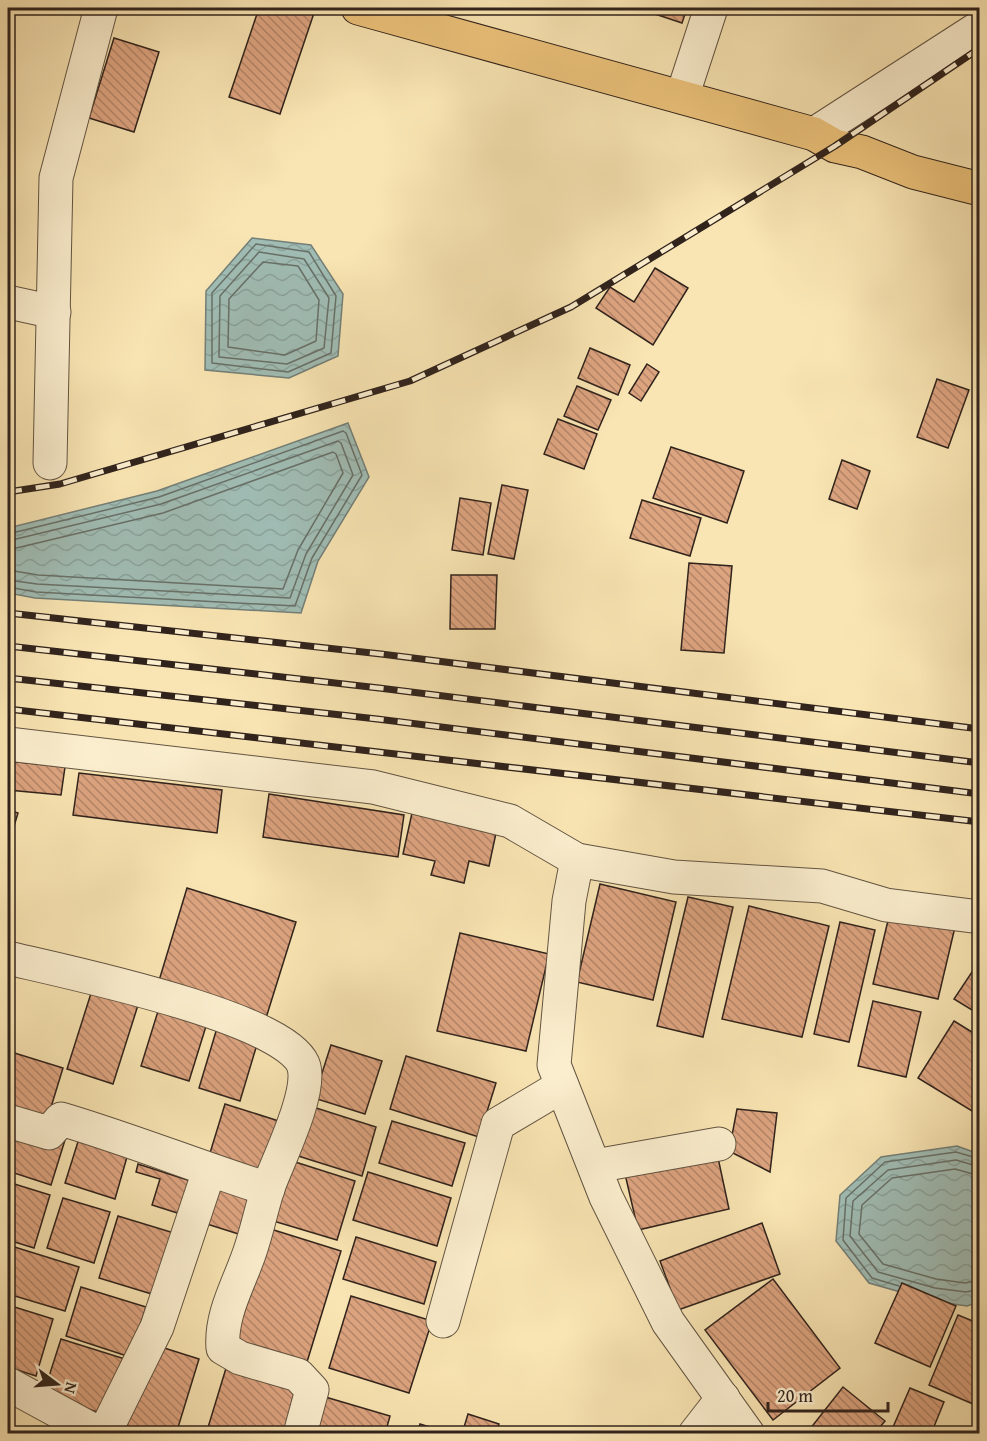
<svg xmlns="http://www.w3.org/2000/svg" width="987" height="1441" font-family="'Gentium Book Plus',serif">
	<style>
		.water { fill: url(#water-waves); stroke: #737f78; stroke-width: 1.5 }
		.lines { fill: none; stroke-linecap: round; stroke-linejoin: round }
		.shore { stroke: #687068; stroke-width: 1.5 }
		.building { fill: url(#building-back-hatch); stroke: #30231c; stroke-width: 1.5 }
		.minor-casing { stroke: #625442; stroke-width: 35 }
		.major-casing { stroke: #30231c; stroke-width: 35 }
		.minor { stroke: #fbeece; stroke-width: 33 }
		.major { stroke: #ecc27a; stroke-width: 33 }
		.rail-casing { stroke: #30231c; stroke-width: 7 }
		.rail { stroke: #fbeece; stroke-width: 4.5; stroke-dasharray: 14; stroke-linecap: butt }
	</style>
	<defs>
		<pattern id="water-waves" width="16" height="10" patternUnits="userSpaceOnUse" patternTransform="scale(1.5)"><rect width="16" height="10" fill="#a0bdb5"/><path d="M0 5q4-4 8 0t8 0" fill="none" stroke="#8aa29b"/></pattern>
		<pattern id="building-back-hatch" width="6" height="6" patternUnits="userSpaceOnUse" patternTransform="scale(1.5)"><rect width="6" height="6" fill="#dda480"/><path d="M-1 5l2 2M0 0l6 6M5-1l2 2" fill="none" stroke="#b48568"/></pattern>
	</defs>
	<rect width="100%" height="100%" fill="#f9e5b3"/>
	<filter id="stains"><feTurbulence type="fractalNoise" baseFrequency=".00333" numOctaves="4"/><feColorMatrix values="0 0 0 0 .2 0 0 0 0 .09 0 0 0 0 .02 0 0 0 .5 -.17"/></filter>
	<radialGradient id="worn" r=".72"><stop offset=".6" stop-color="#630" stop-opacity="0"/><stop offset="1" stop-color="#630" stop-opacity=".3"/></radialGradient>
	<g class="water">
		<path d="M252,238L311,245L343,294L338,356L289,378L205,370L206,291Z"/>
		<path d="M348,423L369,477L318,561L301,613L35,598L8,593V528L157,491Z"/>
		<path d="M957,1146L979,1154V1302L967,1306L932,1301L869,1283L836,1241L840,1195L881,1157Z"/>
	</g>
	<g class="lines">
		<g class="shore">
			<path d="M256,244L309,252L336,296L331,353L288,372L212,363V293Z"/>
			<path d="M259,252L304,259L329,298L324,348L287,364L219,357L220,296Z"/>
			<path d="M263,262L298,266L319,300L316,341L285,355L228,347L229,299Z"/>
			<path d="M8,534L159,497L343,431L346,433L362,475L312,558L295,606L36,592L8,587"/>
			<path d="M8,541L161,504L338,441L341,443L353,475L306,554L290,598L37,584L8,580"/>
			<path d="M8,550L163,513L333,452L336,454L343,473L298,550L283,589L38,575L8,570"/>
			<path d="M980,1167L956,1160L888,1170L853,1201L850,1236L878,1272L935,1288L966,1292L980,1289"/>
			<path d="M980,1176L955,1169L892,1178L862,1205L859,1234L883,1264L936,1279L965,1283L980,1280"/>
			<path d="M899,1286L872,1278L843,1240L846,1198L885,1162L956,1152L980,1159"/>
		</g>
	</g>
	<g class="building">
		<path d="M259,8H307L315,10L280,114L229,97Z"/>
		<path d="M637,8H687L682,23Z"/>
		<path d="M114,38L159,52L134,132L89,118Z"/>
		<path d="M655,268L688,288L653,345L596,308L610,287L634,302Z"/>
		<path d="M590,348L630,365L618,395L578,378Z"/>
		<path d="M647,364L659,372L641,401L629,393Z"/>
		<path d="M937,379L969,390L948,448L917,437Z"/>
		<path d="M577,386L611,400L598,430L564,416Z"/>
		<path d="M558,419L597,434L584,469L544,454Z"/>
		<path d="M671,447L744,471L727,523L653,498Z"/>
		<path d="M842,460L870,471L857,509L829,499Z"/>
		<path d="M502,485L528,490L514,559L488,554Z"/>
		<path d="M460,498L491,503L483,555L452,550Z"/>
		<path d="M642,500L701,518L690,556L630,538Z"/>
		<path d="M689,563L732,566L724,653L681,650Z"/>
		<path d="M451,575H497L495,629H450Z"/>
		<path d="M8,761L65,767L61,795L8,790Z"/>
		<path d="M79,773L222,790L217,833L73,815Z"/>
		<path d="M269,794L404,815L398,857L263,837Z"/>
		<path d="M8,810L18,813L8,846Z"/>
		<path d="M412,813L496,833L489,866L469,861L464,883L431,875L435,861L403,854Z"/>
		<path d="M600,884L676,902L653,1000L577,982Z"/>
		<path d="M187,888L296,922L266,1018L158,984Z"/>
		<path d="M688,897L733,907L703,1037L657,1026Z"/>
		<path d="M749,906L829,926L802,1037L722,1019Z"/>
		<path d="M890,912L955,927L938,999L873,984Z"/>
		<path d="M840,922L875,930L849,1042L814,1034Z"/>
		<path d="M460,933L549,954L526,1051L437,1031Z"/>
		<path d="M980,960V1015L954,999Z"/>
		<path d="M93,987L139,1002L113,1084L67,1069Z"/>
		<path d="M873,1001L921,1012L906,1077L858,1066Z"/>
		<path d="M159,1008L207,1023L189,1081L141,1066Z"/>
		<path d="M954,1021L980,1037V1099L972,1111L918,1078Z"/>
		<path d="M217,1028L258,1041L240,1101L199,1088Z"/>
		<path d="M331,1045L382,1061L365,1114L314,1098Z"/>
		<path d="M8,1051L63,1068L44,1130L8,1119Z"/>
		<path d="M406,1056L496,1083L479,1137L390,1109Z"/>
		<path d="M225,1104L282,1122L263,1184L206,1166Z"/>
		<path d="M313,1107L376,1127L362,1176L298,1156Z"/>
		<path d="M737,1109L777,1113L770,1172L729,1151Z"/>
		<path d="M392,1121L465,1143L452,1186L379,1163Z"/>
		<path d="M8,1122L65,1140L51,1185L8,1171Z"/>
		<path d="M82,1129L131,1143L115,1199L65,1183Z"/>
		<path d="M717,1153L729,1209L638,1230L625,1174Z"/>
		<path d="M289,1160L355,1181L337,1240L270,1220Z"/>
		<path d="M138,1164L197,1183L187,1216L152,1205L160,1179L136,1172Z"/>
		<path d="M368,1172L451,1198L437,1246L353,1220Z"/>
		<path d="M205,1173L262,1190L248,1237L191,1219Z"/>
		<path d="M8,1182L50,1195L34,1248L8,1240Z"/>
		<path d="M63,1198L110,1212L94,1263L47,1248Z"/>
		<path d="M118,1216L174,1233L155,1295L99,1278Z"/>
		<path d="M762,1223L780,1274L678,1310L660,1261Z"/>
		<path d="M261,1226L341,1251L307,1362L226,1337Z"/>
		<path d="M356,1237L436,1262L424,1304L343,1279Z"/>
		<path d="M8,1245L79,1267L65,1311L8,1294Z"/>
		<path d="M773,1279L840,1368L773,1420L705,1330Z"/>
		<path d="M902,1283L956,1306L930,1367L875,1343Z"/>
		<path d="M81,1287L146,1307L130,1357L66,1336Z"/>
		<path d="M351,1296L432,1321L409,1393L329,1368Z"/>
		<path d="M8,1305L53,1319L36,1376L8,1367Z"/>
		<path d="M958,1315L980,1324V1407L929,1385Z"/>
		<path d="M61,1339L125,1359L107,1415L43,1395Z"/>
		<path d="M139,1340L199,1359L176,1434H138L113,1426Z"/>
		<path d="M227,1365L302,1387L288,1434H206Z"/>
		<path d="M843,1387L885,1421L874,1434H806Z"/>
		<path d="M910,1388L944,1402L931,1434H890Z"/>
		<path d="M322,1396L390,1416L385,1434H311Z"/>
		<path d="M468,1414L499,1424L496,1434H462Z"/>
		<path d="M420,1424L452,1434H417Z"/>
		<path d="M974,1425L980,1428V1434H970Z"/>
	</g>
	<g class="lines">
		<defs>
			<g id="minor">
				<path d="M682,97L711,8"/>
				<path d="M814,134L980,27"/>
				<path d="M8,302L54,312"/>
				<path d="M50,463L56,178L101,8"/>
				<path d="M8,744L373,787L510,821L577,860L674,877L822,886L886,905L980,917"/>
				<path d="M577,860L569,901L554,1065L606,1197L668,1322L748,1434"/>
				<path d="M8,958C58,970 292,1018 304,1067C311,1095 278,1160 268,1188C262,1207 258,1226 252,1245C242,1279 220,1312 223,1348L240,1358L298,1375L312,1390L300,1434"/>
				<path d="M8,1121L49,1133L61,1119C132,1140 198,1167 268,1189"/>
				<path d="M595,1166L719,1144"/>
				<path d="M443,1321L498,1124L562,1086"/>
				<path d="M8,1384L100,1434"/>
				<path d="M104,1434L157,1327L209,1171"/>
				<path d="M695,1434L723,1398"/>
			</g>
			<path id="major" d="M358,8L814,134L835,146L862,152L913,172L980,189"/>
		</defs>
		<use href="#minor" class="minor-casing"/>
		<use href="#major" class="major-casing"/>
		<use href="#minor" class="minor"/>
		<use href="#major" class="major"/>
		<defs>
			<g id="rail">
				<path d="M8,492L60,484L410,381L571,307L835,146L980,48"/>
				<path d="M8,613L381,654L980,729"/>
				<path d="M8,646L379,688L980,763"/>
				<path d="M8,678L377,719L980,794"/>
				<path d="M8,709L980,822"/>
			</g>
		</defs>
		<use href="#rail" class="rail-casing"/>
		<use href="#rail" class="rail"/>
	</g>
	<rect width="987" height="1441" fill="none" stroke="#f9e5b3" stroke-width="30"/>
	<rect x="9" y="9" width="969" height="1423" fill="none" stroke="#30231c" stroke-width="3"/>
	<rect x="15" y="15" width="957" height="1411" fill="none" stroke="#30231c" stroke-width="1.5"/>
	<g transform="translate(57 1384) rotate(106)" stroke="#fbeece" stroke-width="4.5" paint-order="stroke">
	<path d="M0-4.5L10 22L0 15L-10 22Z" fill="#30231c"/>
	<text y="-9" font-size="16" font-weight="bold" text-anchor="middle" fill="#30231c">N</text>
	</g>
	<path d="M768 1402v9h120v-9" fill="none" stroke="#30231c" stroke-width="3"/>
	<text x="777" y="1402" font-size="18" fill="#30231c" stroke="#fbeece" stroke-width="4.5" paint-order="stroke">20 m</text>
	<rect width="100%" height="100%" filter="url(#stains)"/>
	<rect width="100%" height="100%" fill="url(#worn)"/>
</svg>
